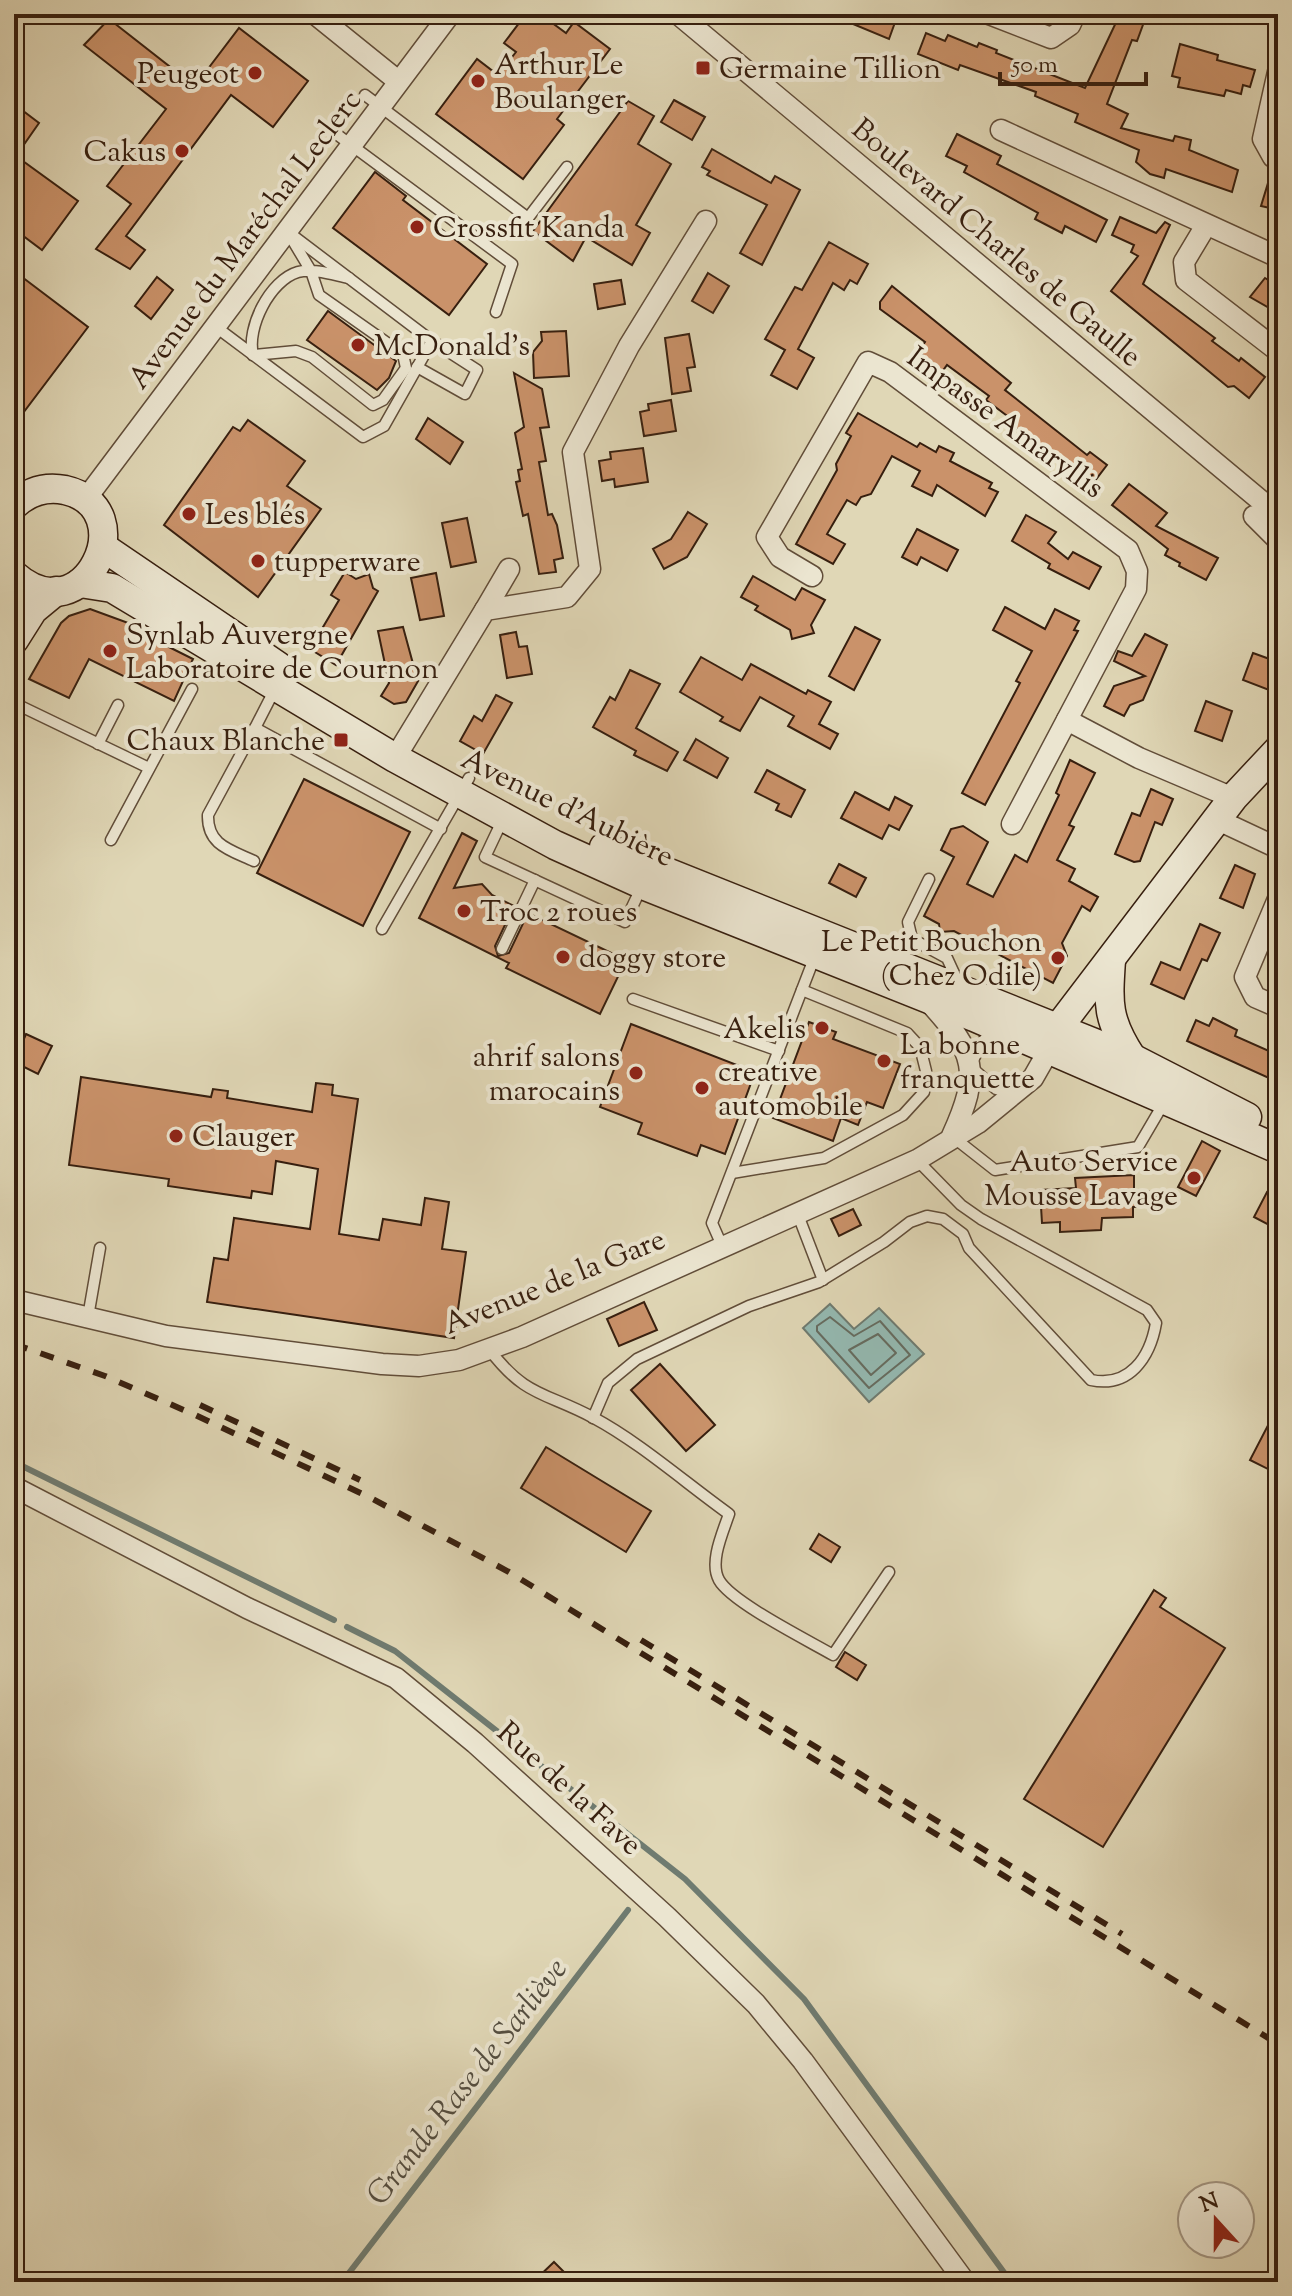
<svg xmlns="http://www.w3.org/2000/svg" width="1292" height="2296" font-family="'Sorts Mill Goudy',serif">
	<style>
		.water { fill: #94b9b1; stroke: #6f7b70; stroke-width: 2 }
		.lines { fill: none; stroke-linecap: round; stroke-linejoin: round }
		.shore { stroke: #666c60; stroke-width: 2 }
		.stream { stroke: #6f7b70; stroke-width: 6 }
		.building { fill: #ca926a; stroke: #371f0f; stroke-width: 2 }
		.lane-casing { stroke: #614d39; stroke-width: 13 }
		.street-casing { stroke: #614d39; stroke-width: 23 }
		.secondary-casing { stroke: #371f0f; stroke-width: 31 }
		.lane { stroke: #ebe5d0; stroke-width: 10 }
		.street { stroke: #ebe5d0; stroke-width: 20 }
		.secondary { stroke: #ebe5d0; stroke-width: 28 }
		.rail { stroke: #371f0f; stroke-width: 6; stroke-dasharray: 14 14; stroke-linecap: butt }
		.poi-dot { fill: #8f2418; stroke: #ebe5d0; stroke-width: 3 }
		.labels { text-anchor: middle; stroke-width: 8; stroke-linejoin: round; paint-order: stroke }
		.poi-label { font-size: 30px; fill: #371f0f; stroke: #ebe5d0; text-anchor: start }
		.street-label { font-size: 30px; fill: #371f0f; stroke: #ebe5d0 }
		.water-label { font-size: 32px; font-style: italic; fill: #534d40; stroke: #ebe5d0 }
	</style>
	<rect width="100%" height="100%" fill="#e0d7b6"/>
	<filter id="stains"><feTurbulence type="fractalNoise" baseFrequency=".0025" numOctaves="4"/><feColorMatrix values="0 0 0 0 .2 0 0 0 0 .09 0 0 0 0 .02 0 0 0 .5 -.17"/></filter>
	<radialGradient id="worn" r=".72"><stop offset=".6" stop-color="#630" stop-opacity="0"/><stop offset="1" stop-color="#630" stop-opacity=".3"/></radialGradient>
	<path class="water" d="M830,1304L854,1329L879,1308L924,1354L869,1402L803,1328Z"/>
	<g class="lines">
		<g class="shore">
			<path d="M830,1317L854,1336L880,1321L910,1355L869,1388L817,1331V1326Z"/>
			<path d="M878,1334L896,1353L871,1375L849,1350Z"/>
		</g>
		<g class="stream">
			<path d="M14,1462L334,1620"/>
			<path d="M347,1627L395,1651L685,1879L804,1999L1011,2282"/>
			<path d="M342,2282L628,1910"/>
		</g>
	</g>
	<g class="building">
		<path d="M526,14H540L566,33L574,22L610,49L557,119L564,125L523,179L436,114L477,59L498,75L516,52L504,43Z"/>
		<path d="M829,14H898L889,39Z"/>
		<path d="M1120,14H1143L1140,21L1144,22L1137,41L1132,40L1107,104L1128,114L1121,128L1173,141L1175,136L1191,140L1189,150L1238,170L1232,192L1166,169L1164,178L1150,174L1136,162L1139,150L1075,122L1078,114L1035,96L1036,92L960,65L958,70L918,54L926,33L945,41L948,35L977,47L979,43L997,50L996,53L1085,88Z"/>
		<path d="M109,19L187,80L196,69L204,74L239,28L308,81L273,127L231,95L126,236L145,250L130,269L96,249L131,204L107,186L166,109L84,45Z"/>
		<path d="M1180,44L1218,55L1217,60L1255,70L1250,87L1243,85L1241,94L1226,90L1224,96L1178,87L1180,78L1172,76Z"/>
		<path d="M674,100L705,117L692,140L661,122Z"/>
		<path d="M628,101L654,116L638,144L671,164L636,225L650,233L632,265L586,237L573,261L533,231Z"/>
		<path d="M14,104L39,123L16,156L78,201L42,250L14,229Z"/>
		<path d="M957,134L1001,156L997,164L1107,220L1096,242L1065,226L1062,233L1035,219L1038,213L964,172L967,166L946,156Z"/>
		<path d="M712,149L771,183L775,176L800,190L762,265L740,253L767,205L707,175L710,171L702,167Z"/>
		<path d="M1272,170L1278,171V210L1261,206Z"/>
		<path d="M375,172L406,196L403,200L487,264L449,315L333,228Z"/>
		<path d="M1120,217L1156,233L1165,222L1170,225L1143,284L1215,338L1212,341L1239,361L1241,358L1265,377L1249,398L1234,386L1228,387L1111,291L1138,256L1131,252L1134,245L1112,235Z"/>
		<path d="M829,242L868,264L857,284L850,280L844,290L833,283L798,349L814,358L797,389L771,375L785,350L765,339L795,287L802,290Z"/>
		<path d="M708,273L729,286L713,313L692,301Z"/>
		<path d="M22,277L88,327L14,425V287Z"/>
		<path d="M157,277L173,290L151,319L135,306Z"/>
		<path d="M1265,278L1278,286V313L1250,297Z"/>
		<path d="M621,280L625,304L598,309L594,284Z"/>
		<path d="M892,286L1011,383L1005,390L1087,455L1090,452L1107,465L1094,482L1083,474H1074L1022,436L1024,434L1008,422L1010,418L986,400L989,396L947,365L934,383L932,362L918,352L925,342L880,309V302Z"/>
		<path d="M328,311L396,361L389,378L377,390L307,340Z"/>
		<path d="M566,331L569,376L534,378L533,352L542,341L541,332Z"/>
		<path d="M689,334L695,367L687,368L691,391L672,394L665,338Z"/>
		<path d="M514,373L542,389L549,427L540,428L546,461L539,462L548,515L552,514L557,525L563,558L554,560L556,572L539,574L528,514L523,516L516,482L520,481L518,470L522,469L515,433L524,427Z"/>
		<path d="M671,400L676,431L644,436L640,412L649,410L648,404Z"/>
		<path d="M858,413L917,447L920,443L936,452L939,446L954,453L950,461L992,483L989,488L998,492L985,516L937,485L932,496L912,486L920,471L892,456L871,494L861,497L856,505L847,500L827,534L845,544L833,564L796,544L837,470L836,464L851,436L846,433Z"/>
		<path d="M428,418L463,442L450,464L416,439Z"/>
		<path d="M248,420L305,461L287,486L321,509L258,597L164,525L233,427L240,431Z"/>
		<path d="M643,448L648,482L615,487L614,479L602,481L599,461L611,459L610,452Z"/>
		<path d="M1129,484L1167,513L1156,526L1218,558L1206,580L1179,566L1180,563L1165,555L1168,549L1112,505Z"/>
		<path d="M688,512L707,524L687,557L664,569L653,549L671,539Z"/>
		<path d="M1026,515L1056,532L1048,543L1068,559L1073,552L1101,567L1089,589L1048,568L1050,564L1012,541Z"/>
		<path d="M467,518L476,562L451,567L442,523Z"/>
		<path d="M917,529L958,550L947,571L921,557L917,565L902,557Z"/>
		<path d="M345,572L356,579L369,574L373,588L378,591L336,665L310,649L339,600L331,595Z"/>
		<path d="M436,573L444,616L420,620L411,578Z"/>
		<path d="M753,576L795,600L802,588L825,600L811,625L814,633L792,639L790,630L755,610L758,606L741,597Z"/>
		<path d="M1005,607L1045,629L1055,609L1079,621L1074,630L1078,631L985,805L962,793L1020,683L1016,681L1032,651L993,630Z"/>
		<path d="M90,609L131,624L129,627L193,659L174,701L89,659L69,698L29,679L61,623L69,616Z"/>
		<path d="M403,627L415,671L425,669L406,702L394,704L381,696L389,683L378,631Z"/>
		<path d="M855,627L880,640L854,690L829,676Z"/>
		<path d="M516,632L519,647L527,646L532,674L507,678L500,635Z"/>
		<path d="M1145,634L1167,645L1143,700L1130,705L1124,716L1104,706L1114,686L1145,676L1114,661L1118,651L1132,656Z"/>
		<path d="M1253,653L1278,662L1269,690L1243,680Z"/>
		<path d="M701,657L742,680L751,664L806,694L808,690L831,702L819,724L838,734L830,749L788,726L794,716L760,697L740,731L720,721L723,717L680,692Z"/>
		<path d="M630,670L660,684L636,728L678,752L667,771L634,755L636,751L593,727L610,697L615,700Z"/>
		<path d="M496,695L512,703L483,754L460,741L474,716L482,721Z"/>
		<path d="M1206,701L1232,711L1222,741L1195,731Z"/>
		<path d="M696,739L728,758L717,778L684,760Z"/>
		<path d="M1070,760L1095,773L1069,825L1074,827L1057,860L1075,869L1069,881L1098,897L1090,911L1082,906L1062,943L1067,956L1053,983L954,931L940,932L939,924L924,916L954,857L941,850L951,829L963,826L988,842L967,884L993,897L1015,855L1027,862L1059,795L1056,793Z"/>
		<path d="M767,770L805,790L791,817L776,810L779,804L755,792Z"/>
		<path d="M304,779L410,832L363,926L257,873Z"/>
		<path d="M1151,789L1173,799L1162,825L1155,822L1140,861L1134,862L1115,854L1132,813L1140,816Z"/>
		<path d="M855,792L889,810L895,797L912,806L899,830L889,825L882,839L841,818Z"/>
		<path d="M462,833L477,841L454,888L482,884L492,895L514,906L495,946L498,956L509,953L528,913L626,960L600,1014L506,968L509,963L419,918Z"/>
		<path d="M839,864L866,878L856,897L829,883Z"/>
		<path d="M1235,865L1255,874L1243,908L1220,898Z"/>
		<path d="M1200,924L1220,933L1207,961L1202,959L1184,999L1151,984L1161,962L1180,970Z"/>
		<path d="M1213,1018L1237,1030L1235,1036L1278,1055V1082L1187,1041L1196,1020L1209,1026Z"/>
		<path d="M809,1022L836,1032L833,1039L900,1064L883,1108L867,1102L858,1125L841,1118L833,1141L773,1118Z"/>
		<path d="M631,1024L755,1072L725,1154L701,1145L697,1156L638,1134L642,1123L600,1107Z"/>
		<path d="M26,1034L52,1046L38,1074L14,1062Z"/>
		<path d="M81,1077L211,1097L213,1089L228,1091L227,1098L312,1112L316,1083L333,1085L332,1095L358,1099L339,1234L379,1240L383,1219L421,1225L425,1198L449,1202L442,1249L466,1252L454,1338L207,1302L214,1258L228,1260L234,1218L310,1229L318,1169L276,1161L272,1194L252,1191L251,1198L168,1186L169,1179L69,1165Z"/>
		<path d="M1202,1141L1220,1151L1196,1196L1178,1187Z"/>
		<path d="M1134,1175V1191L1156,1192L1155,1206L1133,1207V1217L1102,1218L1101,1230L1060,1232V1222L1042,1223L1040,1190L1076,1188L1075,1178Z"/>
		<path d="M1267,1192L1278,1198V1207L1269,1225L1254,1217Z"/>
		<path d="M853,1209L861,1225L839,1236L831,1219Z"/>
		<path d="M644,1302L657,1330L619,1346L607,1319Z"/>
		<path d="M660,1364L715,1425L686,1451L631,1390Z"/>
		<path d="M1278,1406V1474L1250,1460Z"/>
		<path d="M546,1447L651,1511L626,1552L521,1488Z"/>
		<path d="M819,1534L840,1547L831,1562L810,1549Z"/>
		<path d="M1154,1590L1166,1598L1160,1607L1225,1648L1103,1847L1024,1799Z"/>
		<path d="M845,1652L866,1665L857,1680L836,1667Z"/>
		<path d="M554,2262L574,2282H533Z"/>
	</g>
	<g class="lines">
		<defs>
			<g id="lane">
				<path d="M365,95L528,218L567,167"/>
				<path d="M335,133L512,264L496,312"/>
				<path d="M287,231L311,271L319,295L403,354L406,368L383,400L373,405L312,357L296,351L253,355C246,328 270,280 298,272C314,268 334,275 349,278"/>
				<path d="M292,235L432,341L477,370L465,394L417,367"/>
				<path d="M216,327L363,437L384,426L432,341"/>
				<path d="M14,703L149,768"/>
				<path d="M255,728L276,687"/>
				<path d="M98,744L118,705"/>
				<path d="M503,819L485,857L625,922L642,886"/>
				<path d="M111,840L192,689"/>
				<path d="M254,861C230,850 207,845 208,815L255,728L441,829"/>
				<path d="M382,929L469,778"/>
				<path d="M912,939L908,922L929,879"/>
				<path d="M502,949L535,880"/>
				<path d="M881,952L912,939L947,958L958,982"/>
				<path d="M633,999L779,1051"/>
				<path d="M996,1028L983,1041L970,1066L996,1089L1014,1094"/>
				<path d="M953,1137L995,1170L1138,1147L1165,1101"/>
				<path d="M732,1173L824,1158L903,1115L924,1092L926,1071L920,1047L907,1033L802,990"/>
				<path d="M798,1215L823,1280"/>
				<path d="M723,1248L712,1223L815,956"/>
				<path d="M88,1317L100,1248"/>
				<path d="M489,1349C526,1398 546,1392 594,1418C639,1442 687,1484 729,1514C723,1532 709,1562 719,1580C731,1602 809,1641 833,1655L889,1572"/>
				<path d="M593,1418L608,1383L637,1359L749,1306L819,1282L884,1242L910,1222L927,1216L943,1219L963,1234L969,1248L1091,1380C1129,1388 1150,1358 1156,1323L1147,1310L981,1219L961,1205L917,1160"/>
			</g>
			<g id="street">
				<path d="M315,14L398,81"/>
				<path d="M678,14L1278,515"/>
				<path d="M989,14L1051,38L1070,25L1075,14"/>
				<path d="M1278,72L1263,139L1273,157L1278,158"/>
				<path d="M1001,130L1278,257"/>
				<path d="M1205,227L1184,262L1186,280L1278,351"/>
				<path d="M85,500L450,14"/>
				<path d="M1254,516L1278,540"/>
				<path d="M812,576L780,557L767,537L868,362L890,372L1128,550L1137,571L1136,589L1012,824"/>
				<path d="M485,610L509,569"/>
				<path d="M1067,720L1139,758L1233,798"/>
				<path d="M395,758L485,610L567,597L590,569L573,452L629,346L706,221"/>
				<path d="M1216,819L1278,848"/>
				<path d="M1278,899L1245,977L1255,997L1278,1007"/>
				<path d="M929,1002C976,1053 981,1072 952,1136"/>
				<path d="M14,1300L166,1336L382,1364L419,1366L459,1360L522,1337L917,1160L978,1123L1033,1078L1049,1050"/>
				<path d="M14,1487L247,1608L396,1678L475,1743L667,1917L756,2004L803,2061L965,2282"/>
			</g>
			<g id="secondary">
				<path d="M14,505C28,492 45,486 65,490C145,508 85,638 14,575"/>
				<path d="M103,547L278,666"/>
				<path d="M80,583L112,588L395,758L555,845L648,887L974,1017L1278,1149"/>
				<path d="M14,640L33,610L56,591"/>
				<path d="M604,847L1132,1058L1247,1117"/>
				<path d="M1111,960C1108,1004 1107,1020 1132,1058"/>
				<path d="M1052,1043L1058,1028L1233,798L1278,750"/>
			</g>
		</defs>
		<use href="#lane" class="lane-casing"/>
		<use href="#street" class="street-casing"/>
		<use href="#secondary" class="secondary-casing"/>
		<use href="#lane" class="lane"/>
		<use href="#street" class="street"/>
		<use href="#secondary" class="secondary"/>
		<g class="rail">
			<path d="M14,1344L105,1376L193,1414L369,1497L509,1572L1278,2044"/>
			<path d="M200,1405L360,1480"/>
			<path d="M641,1640L1122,1934"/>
		</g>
	</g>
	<g class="poi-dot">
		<rect x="695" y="60" width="16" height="16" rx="4"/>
		<circle cx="255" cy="73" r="8"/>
		<circle cx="478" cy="81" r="8"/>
		<circle cx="182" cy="151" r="8"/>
		<circle cx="417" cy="227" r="8"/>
		<circle cx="358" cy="345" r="8"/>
		<circle cx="189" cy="514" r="8"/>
		<circle cx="258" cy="561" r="8"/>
		<circle cx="110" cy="651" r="8"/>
		<rect x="333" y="732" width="16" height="16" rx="4"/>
		<circle cx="464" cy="911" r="8"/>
		<circle cx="563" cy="957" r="8"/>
		<circle cx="1058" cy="958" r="8"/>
		<circle cx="822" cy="1028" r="8"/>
		<circle cx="884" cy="1061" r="8"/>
		<circle cx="636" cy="1073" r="8"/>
		<circle cx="702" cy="1088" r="8"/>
		<circle cx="176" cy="1136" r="8"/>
		<circle cx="1194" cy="1178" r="8"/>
	</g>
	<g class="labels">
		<g class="poi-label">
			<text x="494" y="74">Arthur Le<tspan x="494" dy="34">Boulanger</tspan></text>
			<text x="719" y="78">Germaine Tillion</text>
			<text x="239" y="83" text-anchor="end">Peugeot</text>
			<text x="166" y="161" text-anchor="end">Cakus</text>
			<text x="433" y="237">Crossfit Kanda</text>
			<text x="374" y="355">McDonald's</text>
			<text x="205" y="524">Les blés</text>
			<text x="274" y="571">tupperware</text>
			<text x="126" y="644">Synlab Auvergne<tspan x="126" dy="34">Laboratoire de Cournon</tspan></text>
			<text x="325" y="750" text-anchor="end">Chaux Blanche</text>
			<text x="480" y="921">Troc 2 roues</text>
			<text x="1042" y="951" text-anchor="end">Le Petit Bouchon<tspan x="1042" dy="34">(Chez Odile)</tspan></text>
			<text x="579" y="967">doggy store</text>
			<text x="806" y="1038" text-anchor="end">Akelis</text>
			<text x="900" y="1054">La bonne<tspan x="900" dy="34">franquette</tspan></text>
			<text x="620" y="1066" text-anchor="end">ahrif salons<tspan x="620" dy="34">marocains</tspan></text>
			<text x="718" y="1081">creative<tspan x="718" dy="34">automobile</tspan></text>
			<text x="192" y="1146">Clauger</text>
			<text x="1178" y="1171" text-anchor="end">Auto Service<tspan x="1178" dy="34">Mousse Lavage</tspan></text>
		</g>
		<g class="street-label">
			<text transform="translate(244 239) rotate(-53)" y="10">Avenue du Maréchal Leclerc</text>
			<text transform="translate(997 242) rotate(40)" y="10">Boulevard Charles de Gaulle</text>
			<text transform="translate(1006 422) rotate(36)" y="10">Impasse Amaryllis</text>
			<text transform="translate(568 807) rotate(26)" y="10">Avenue d'Aubière</text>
			<text transform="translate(554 1281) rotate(-22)" y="10">Avenue de la Gare</text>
			<text transform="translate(570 1788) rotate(42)" y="10">Rue de la Fave</text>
		</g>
		<g class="water-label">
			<text transform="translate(466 2081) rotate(-52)" y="11">Grande Rase de Sarliève</text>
		</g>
	</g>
	<rect width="1292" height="2296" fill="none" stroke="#e0d7b6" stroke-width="48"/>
	<rect x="16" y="16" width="1260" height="2264" fill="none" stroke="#371f0f" stroke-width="4"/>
	<rect x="24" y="24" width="1244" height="2248" fill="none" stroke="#371f0f" stroke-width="2"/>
	<g transform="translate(1216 2220) rotate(339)"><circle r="38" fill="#ebe5d0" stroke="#a39683" stroke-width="2"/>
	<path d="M0-6L14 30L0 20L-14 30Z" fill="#8f2418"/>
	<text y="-12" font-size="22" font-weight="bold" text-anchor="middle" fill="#371f0f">N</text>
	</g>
	<path d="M1000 72v12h146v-12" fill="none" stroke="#371f0f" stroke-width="4"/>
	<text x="1012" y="72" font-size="24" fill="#371f0f" stroke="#ebe5d0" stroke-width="6" paint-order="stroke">50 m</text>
	<rect width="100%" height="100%" filter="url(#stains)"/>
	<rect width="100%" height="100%" fill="url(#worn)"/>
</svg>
